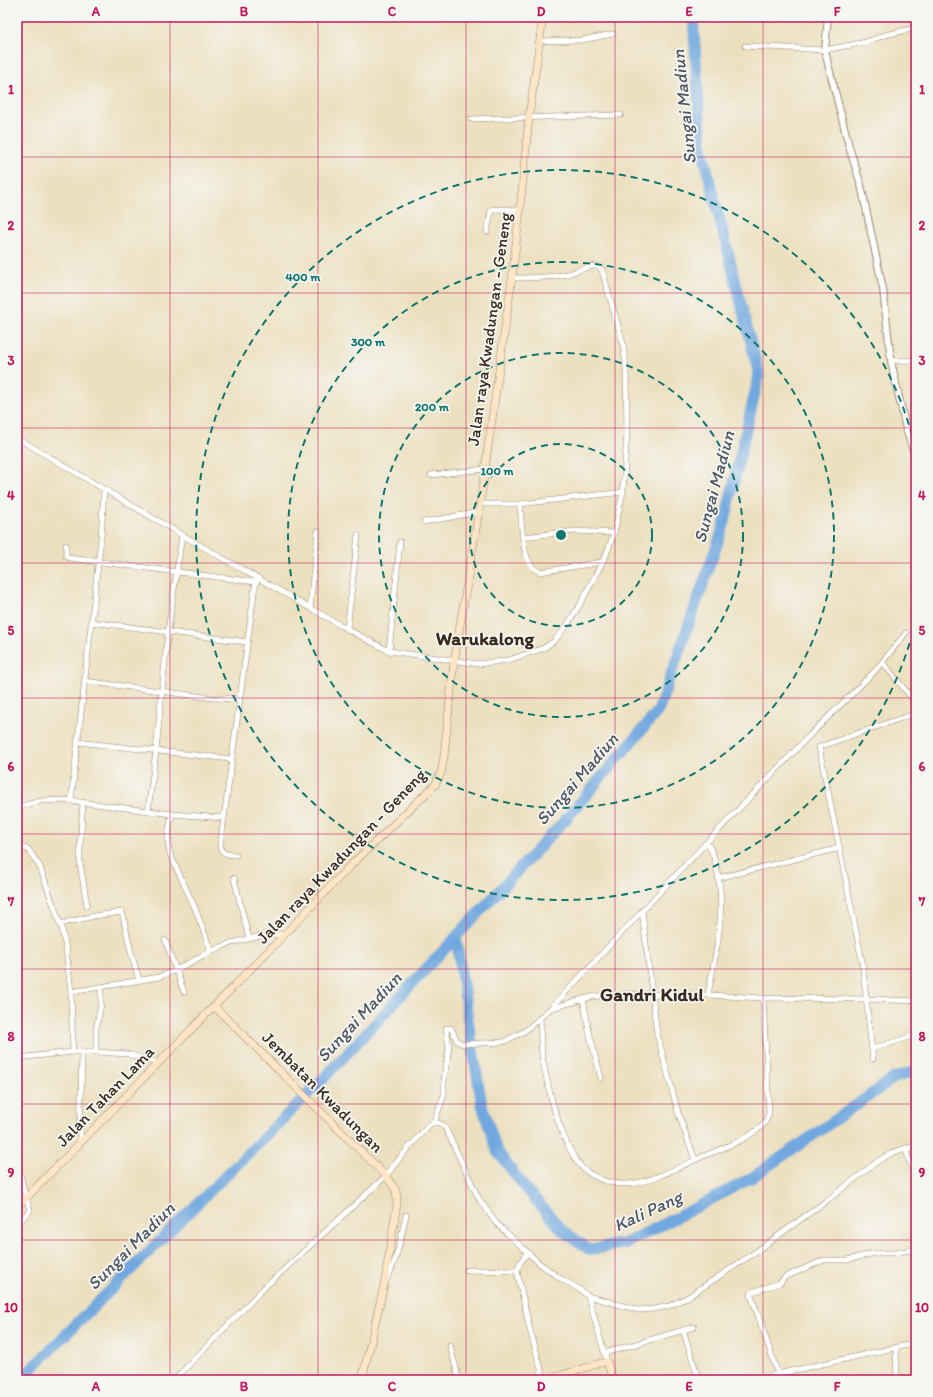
<svg xmlns="http://www.w3.org/2000/svg" width="933" height="1397" font-family="Itim,sans-serif">
	<style>
		.lines { fill: none; stroke-linecap: round; stroke-linejoin: round }
		.river { stroke: #71a8df; stroke-width: 11 }
		.minor-casing { stroke: #94856e; stroke-width: 6 }
		.tertiary-casing { stroke: #94856e; stroke-width: 8 }
		.secondary-casing { stroke: #94856e; stroke-width: 8 }
		.minor { stroke: #fff; stroke-width: 5 }
		.tertiary { stroke: #fff; stroke-width: 6 }
		.secondary { stroke: #fde5c5; stroke-width: 7 }
		.grid { fill: none; stroke: #c2185b; stroke-width: 1; stroke-opacity: 0.55 }
		.ring { fill: none; stroke: #0f766e; stroke-width: 2; stroke-dasharray: 7 5 }
		.labels { text-anchor: middle; stroke-width: 3.5; stroke-linejoin: round; paint-order: stroke }
		.street-label { font-size: 17px; fill: #3b2a1e; stroke: #f6f6f2 }
		.water-label { font-size: 18px; font-style: italic; fill: #4e5662; stroke: #f6f6f2 }
		.quarter-label { font-size: 19px; font-weight: bold; fill: #3b2a1e; stroke: #f6f6f2 }
		.centre { fill: #0f766e; stroke: #f6f6f2; stroke-width: 2 }
		.ring-label { font-size: 12px; text-anchor: middle; font-weight: bold; fill: #0f766e; stroke: #f6f6f2; stroke-width: 3.5; stroke-linejoin: round; paint-order: stroke }
		.neatline { fill: none; stroke: #c2185b; stroke-width: 1.5 }
		.grid-label { font-size: 13px; text-anchor: middle; font-weight: bold; fill: #c2185b }
	</style>
	<rect width="100%" height="100%" fill="#f6f6f2"/>
	<filter id="ink" filterUnits="userSpaceOnUse"><feTurbulence type="fractalNoise" baseFrequency=".025" numOctaves="2"/><feDisplacementMap in="SourceGraphic" scale="8" xChannelSelector="R" yChannelSelector="G"/><feConvolveMatrix kernelMatrix="1 2 1 2 8 2 1 2 1" color-interpolation-filters="sRGB"/></filter>
	<filter id="wash" filterUnits="userSpaceOnUse"><feTurbulence type="fractalNoise" baseFrequency=".012" numOctaves="4" result="noise"/><feDisplacementMap in="SourceGraphic" scale="16" xChannelSelector="R" yChannelSelector="G"/><feGaussianBlur stdDeviation="0.9" result="paint"/><feColorMatrix in="noise" values="0 0 0 0 0 0 0 0 0 0 0 0 0 0 0 0 0 1.4 0 .05"/><feComposite in="paint" operator="in"/></filter>
	<g filter="url(#wash)">
		<rect width="100%" height="100%" fill="#ece0bf"/>
		<g class="lines">
			<g class="river">
				<path d="M456,937L468,1020L482,1105L497,1151L527,1190L563,1231L590,1250L626,1243L703,1204L751,1178L818,1132L894,1078L916,1071"/>
				<path d="M20,1380L327,1075L566,819L658,711L724,525L759,375L702,149L693,17"/>
			</g>
		</g>
	</g>
	<g filter="url(#ink)">
		<g class="lines">
			<defs>
				<g id="minor">
					<path d="M539,41L582,40L613,34"/>
					<path d="M745,46L825,50L866,42L885,35L916,28"/>
					<path d="M471,119L621,115"/>
					<path d="M487,232L491,211L493,209L520,210"/>
					<path d="M891,361L916,360"/>
					<path d="M17,438L182,535L347,629L389,651L479,664L509,660L544,648L554,641L566,627L582,601L606,555L614,533L623,492L627,433L626,367L623,343L602,270L598,266C588,265 578,271 568,274C550,278 530,278 512,278"/>
					<path d="M431,475L485,469"/>
					<path d="M480,504H520L623,492"/>
					<path d="M520,504C522,521 520,565 540,572L602,562"/>
					<path d="M424,522L479,512"/>
					<path d="M523,537L576,531L614,533"/>
					<path d="M66,545V556L69,558L256,582L257,581"/>
					<path d="M310,607L318,531"/>
					<path d="M91,622L247,642"/>
					<path d="M347,629L358,535"/>
					<path d="M389,651L400,542"/>
					<path d="M883,663L916,703"/>
					<path d="M84,681L213,698L239,699"/>
					<path d="M77,742L231,759"/>
					<path d="M71,801L101,538L104,490"/>
					<path d="M83,802L80,848V863L87,905"/>
					<path d="M17,807L41,801L64,800L172,814L224,818L254,593L256,582"/>
					<path d="M148,811L156,751L168,631L182,535"/>
					<path d="M172,814C169,829 166,840 170,854L195,908L211,951"/>
					<path d="M224,818L220,846C222,855 228,854 236,855"/>
					<path d="M707,842C710,848 714,855 715,862C728,905 716,952 708,995"/>
					<path d="M17,850L24,848L28,849L40,867L62,929L66,949L71,992L73,1052"/>
					<path d="M234,878L249,939"/>
					<path d="M718,878L840,848"/>
					<path d="M642,911L657,1034L678,1112L695,1160"/>
					<path d="M60,924L94,916L122,912L132,956L139,980"/>
					<path d="M165,940L184,992"/>
					<path d="M71,992L159,977L176,970L211,951L231,943L261,936L285,934"/>
					<path d="M583,999L590,1036L601,1078"/>
					<path d="M552,1008L591,997L613,994L708,995L763,998L866,999L916,1001"/>
					<path d="M540,1018C541,1032 540,1047 543,1061C549,1093 559,1136 578,1163C590,1178 611,1185 629,1184C653,1182 683,1165 706,1155C721,1149 757,1136 766,1121C767,1119 768,1115 769,1113L763,998"/>
					<path d="M872,1049L916,1035"/>
					<path d="M96,1052V1029L101,1004V987"/>
					<path d="M17,1058L73,1052H96L128,1054L158,1063"/>
					<path d="M873,1059L862,961L819,747L916,713"/>
					<path d="M434,1123L444,1095V1080L449,1047L446,1028H451L457,1041L463,1044L503,1042L525,1031L551,1008L707,842L810,735L874,672L906,633"/>
					<path d="M80,1143L82,1052"/>
					<path d="M905,1148L916,1179"/>
					<path d="M17,1157L23,1188L30,1210L17,1225"/>
					<path d="M527,1253L520,1263L517,1271L530,1330L544,1380"/>
					<path d="M467,1270L517,1271"/>
					<path d="M386,1281C397,1261 401,1237 406,1215"/>
					<path d="M588,1296L607,1362"/>
					<path d="M683,1330L699,1380"/>
					<path d="M450,1345L459,1380"/>
					<path d="M896,1348L897,1380"/>
					<path d="M605,1353L694,1327"/>
					<path d="M174,1380L264,1288L386,1176L403,1154L430,1124C437,1122 440,1122 445,1127L479,1199L496,1223L539,1263L561,1279L579,1289L588,1296L638,1310L654,1309L669,1306L688,1297L757,1251L829,1199L878,1161L890,1154L905,1148L916,1147"/>
					<path d="M758,1380L778,1374L916,1343"/>
					<path d="M780,1380L751,1295L752,1292L780,1283L785,1277L824,1260H847L875,1253H895L916,1249"/>
				</g>
				<path id="tertiary" d="M828,17L825,50L828,64L850,150L861,185L883,289L891,361L906,429L916,459"/>
				<g id="secondary">
					<path d="M214,1006L386,1176L396,1190L397,1203L395,1217L384,1285L362,1380"/>
					<path d="M17,1207L285,934L347,869L435,785L441,773L444,756L454,662L480,504L512,278L520,210L529,117L543,17"/>
					<path d="M546,1380L604,1362H607L613,1380"/>
				</g>
			</defs>
			<use href="#minor" class="minor-casing"/>
			<use href="#tertiary" class="tertiary-casing"/>
			<use href="#secondary" class="secondary-casing"/>
			<use href="#minor" class="minor"/>
			<use href="#tertiary" class="tertiary"/>
			<use href="#secondary" class="secondary"/>
		</g>
	</g>
	<path class="grid" d="M170,17V1380M318,17V1380M466,17V1380M615,17V1380M763,17V1380M17,157H916M17,293H916M17,428H916M17,563H916M17,698H916M17,834H916M17,969H916M17,1104H916M17,1240H916"/>
	<g class="ring">
		<circle cx="561" cy="535" r="91"/>
		<circle cx="561" cy="535" r="182"/>
		<circle cx="561" cy="535" r="273"/>
		<path d="M916 620A365 365 0 1 1 916 450"/>
	</g>
	<g class="labels">
		<g class="street-label">
			<text transform="translate(489 329) rotate(-82)" y="6">Jalan raya Kwadungan - Geneng</text>
			<text transform="translate(341 856) rotate(-46)" y="6">Jalan raya Kwadungan - Geneng</text>
			<text transform="translate(323 1092) rotate(45)" y="6">Jembatan Kwadungan</text>
			<text transform="translate(105 1096) rotate(-46)" y="6">Jalan Tahan Lama</text>
		</g>
		<g class="water-label">
			<text transform="translate(684 107) rotate(-96)" y="6">Sungai Madiun</text>
			<text transform="translate(714 487) rotate(-75)" y="6">Sungai Madiun</text>
			<text transform="translate(577 779) rotate(-49)" y="6">Sungai Madiun</text>
			<text transform="translate(359 1017) rotate(-47)" y="6">Sungai Madiun</text>
			<text transform="translate(648 1211) rotate(-25)" y="6">Kali Pang</text>
			<text transform="translate(131 1246) rotate(-45)" y="6">Sungai Madiun</text>
		</g>
		<g class="quarter-label">
			<text x="485" y="645">Warukalong</text>
			<text x="652" y="1001">Gandri Kidul</text>
		</g>
	</g>
	<circle cx="561" cy="535" r="6" class="centre"/>
	<g class="ring-label">
		<text x="303" y="281">400 m</text>
		<text x="368" y="346">300 m</text>
		<text x="432" y="411">200 m</text>
		<text x="497" y="475">100 m</text>
	</g>
	<rect width="933" height="1397" fill="none" stroke="#f6f6f2" stroke-width="44"/>
	<rect x="22" y="22" width="889" height="1353" class="neatline"/>
	<g class="grid-label">
		<text x="96" y="16">A</text>
		<text x="244" y="16">B</text>
		<text x="392" y="16">C</text>
		<text x="541" y="16">D</text>
		<text x="689" y="16">E</text>
		<text x="837" y="16">F</text>
		<text x="11" y="94">1</text>
		<text x="922" y="94">1</text>
		<text x="11" y="230">2</text>
		<text x="922" y="230">2</text>
		<text x="11" y="365">3</text>
		<text x="922" y="365">3</text>
		<text x="11" y="500">4</text>
		<text x="922" y="500">4</text>
		<text x="11" y="635">5</text>
		<text x="922" y="635">5</text>
		<text x="11" y="771">6</text>
		<text x="922" y="771">6</text>
		<text x="11" y="906">7</text>
		<text x="922" y="906">7</text>
		<text x="11" y="1041">8</text>
		<text x="922" y="1041">8</text>
		<text x="11" y="1177">9</text>
		<text x="922" y="1177">9</text>
		<text x="11" y="1312">10</text>
		<text x="922" y="1312">10</text>
		<text x="96" y="1391">A</text>
		<text x="244" y="1391">B</text>
		<text x="392" y="1391">C</text>
		<text x="541" y="1391">D</text>
		<text x="689" y="1391">E</text>
		<text x="837" y="1391">F</text>
	</g>
</svg>
